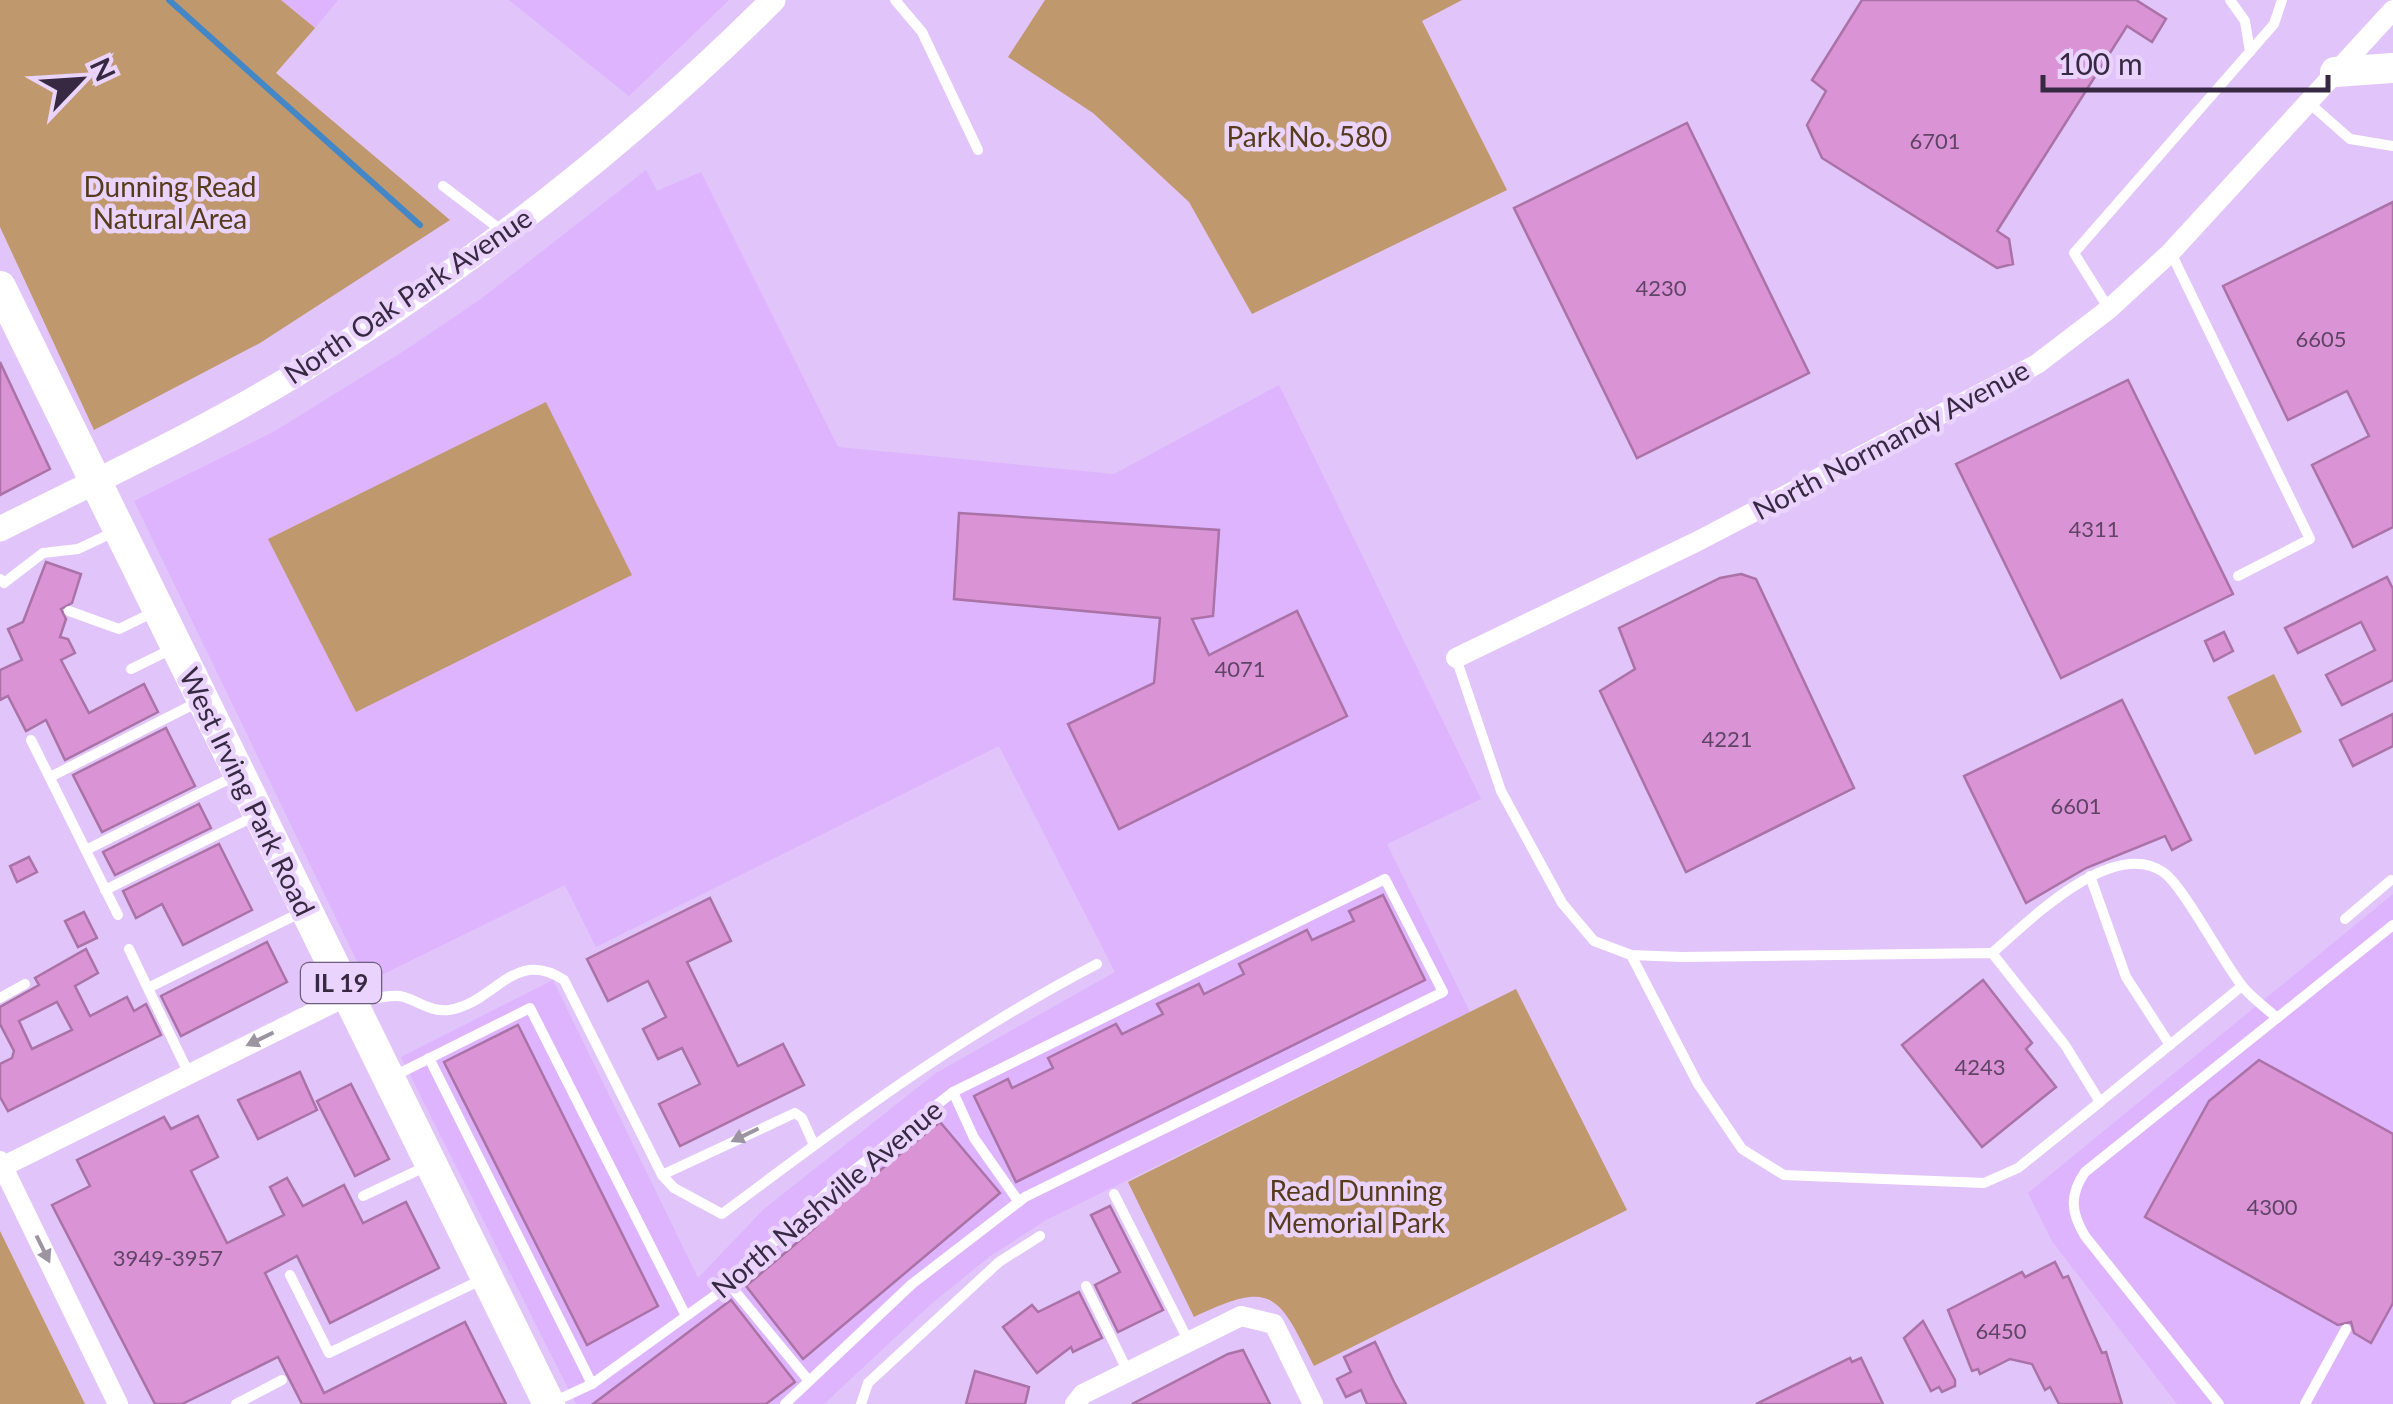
<svg xmlns="http://www.w3.org/2000/svg" width="2393" height="1404" font-family="Lato,sans-serif">
	<style>
		.built { fill: #ddb4fd }
		.green { fill: #bf986d }
		.lines { fill: none; stroke-linecap: round; stroke-linejoin: round }
		.stream { stroke: #4487c7; stroke-width: 6 }
		.building { fill: #da94d5; stroke: #aa72a6; stroke-width: 2.5; fill-rule: evenodd }
		.service { stroke: #fff; stroke-width: 10 }
		.minor { stroke: #fff; stroke-width: 20 }
		.tertiary { stroke: #fff; stroke-width: 25 }
		.secondary { stroke: #fff; stroke-width: 30 }
		.primary { stroke: #fff; stroke-width: 32 }
		.oneway { fill: #9c94a1 }
		.labels { text-anchor: middle; stroke-width: 9; stroke-linejoin: round; paint-order: stroke }
		.number-label { font-size: 22px; fill: #604468 }
		.shield { fill: #ead4fd; stroke: #6d5c7b; stroke-width: 2.5 }
		.shield-label { font-size: 25px; font-weight: bold; fill: #382943 }
		.park-label { font-size: 28px; fill: #573c1c; stroke: #ead4fd }
		.street-label { font-size: 28px; fill: #382943; stroke: #ead4fd }
	</style>
	<rect width="100%" height="100%" fill="#e1c4f9"/>
	<g class="built">
		<path d="M281,0H338L315,28Z"/>
		<path d="M509,0H729L629,96Z"/>
		<path d="M646,170L657,191L701,172L838,447L1114,474L1279,385L1481,799L1387,844L1470,1012L1046,1220L989,1257L931,1304L824,1404H576L401,1057L553,980L698,1278L764,1209L936,1073L1115,972L999,746L596,947L565,885L367,982L134,501L275,431L404,351L481,299Z"/>
		<path d="M2393,894V1404H2177L2052,1241L2028,1193Z"/>
	</g>
	<g class="green">
		<path d="M0,0H281L315,28L276,73L450,220L260,343L94,430L0,227Z"/>
		<path d="M1045,0H1462L1422,21L1507,190L1252,314L1189,202L1093,113L1008,57Z"/>
		<path d="M546,402L632,575L356,712L268,539Z"/>
		<path d="M2274,674L2302,732L2255,755L2227,697Z"/>
		<path d="M1516,989L1627,1210L1314,1366C1278,1294 1273,1279 1194,1317L1128,1182Z"/>
		<path d="M0,1231L85,1404H0Z"/>
	</g>
	<g class="lines">
		<path class="stream" d="M169,0L420,225"/>
	</g>
	<g class="building">
		<path d="M1862,0H2136L2166,19L2152,42L2127,26L1997,231L2009,239L2013,264L1997,268L1822,158L1807,125L1826,91L1812,80Z"/>
		<path d="M1687,123L1809,373L1637,458L1514,208Z"/>
		<path d="M2393,202V527L2353,547L2312,465L2369,436L2347,391L2288,420L2223,286Z"/>
		<path d="M0,362L50,469L0,495Z"/>
		<path d="M2128,380L2233,594L2061,678L1956,464Z"/>
		<path d="M959,513L1219,530L1213,616L1192,619L1209,655L1297,611L1347,716L1119,829L1068,724L1154,683L1160,618L954,599Z"/>
		<path d="M46,562L81,574L72,603L61,609L66,619L60,637L68,639L75,653L61,660L89,713L144,684L158,712L65,760L46,720L26,731L8,696L0,700V670L22,660L8,629L23,622Z"/>
		<path d="M1741,574L1756,579L1854,788L1686,872L1600,691L1635,669L1619,628L1720,578Z"/>
		<path d="M2387,577L2393,589V680L2342,705L2326,675L2375,650L2361,622L2298,653L2285,628Z"/>
		<path d="M2224,632L2233,651L2214,661L2205,641Z"/>
		<path d="M2122,700L2191,840L2172,850L2165,836L2086,868L2026,903L1964,776Z"/>
		<path d="M2393,714V746L2353,766L2340,740Z"/>
		<path d="M166,728L195,786L102,832L73,775Z"/>
		<path d="M199,804L211,828L115,875L103,852Z"/>
		<path d="M219,844L252,910L183,945L162,904L136,918L123,891Z"/>
		<path d="M29,857L37,872L17,882L10,866Z"/>
		<path d="M1383,895L1425,980L1016,1182L974,1096L1008,1079L1012,1088L1053,1068L1048,1058L1116,1024L1122,1034L1163,1014L1157,1004L1199,984L1204,994L1244,974L1239,964L1307,930L1312,940L1354,921L1349,911Z"/>
		<path d="M710,898L731,941L687,962L738,1066L783,1044L804,1085L680,1146L659,1104L700,1084L682,1048L658,1059L643,1029L666,1017L648,981L608,1001L587,959Z"/>
		<path d="M84,912L97,938L78,947L65,921Z"/>
		<path d="M267,942L287,982L181,1036L161,996Z"/>
		<path d="M86,949L98,973L75,986L90,1016L127,997L134,1011L146,1004L161,1035L8,1111L0,1097V1064L12,1058L14,1051L0,1024V1007L39,985L35,978ZM57,1002L72,1030L32,1049L19,1021Z"/>
		<path d="M1983,980L2032,1043L2026,1049L2056,1087L1982,1147L1902,1045Z"/>
		<path d="M518,1025L658,1306L587,1345L444,1062Z"/>
		<path d="M2259,1060L2393,1134V1303L2371,1343L2354,1333L2351,1322L2338,1325L2145,1217L2209,1101Z"/>
		<path d="M300,1072L317,1110L258,1139L238,1100Z"/>
		<path d="M351,1084L389,1159L355,1176L317,1101Z"/>
		<path d="M198,1116L218,1157L191,1171L227,1243L284,1215L270,1187L287,1178L303,1206L344,1185L363,1223L406,1202L439,1268L330,1323L297,1256L265,1273L324,1393L465,1322L506,1404H302L278,1357L182,1404H155L52,1205L90,1186L77,1160L164,1117L171,1129Z"/>
		<path d="M940,1122L1000,1193L803,1359L746,1286L818,1225L816,1222Z"/>
		<path d="M1110,1206L1163,1310L1118,1332L1095,1285L1120,1272L1091,1215Z"/>
		<path d="M2055,1262L2063,1278L2068,1276L2102,1353L2106,1352L2122,1404H2059L2050,1387L2045,1390L2032,1364L2010,1359L1980,1374L1978,1369L1972,1371L1948,1310L2022,1272L2025,1277Z"/>
		<path d="M1079,1292L1102,1338L1073,1352L1071,1347L1037,1373L1003,1327L1032,1305L1038,1312Z"/>
		<path d="M731,1300L795,1382L766,1404H593Z"/>
		<path d="M1923,1321L1955,1380V1386L1942,1392L1939,1387L1931,1391L1904,1338Z"/>
		<path d="M1375,1342L1394,1382L1406,1404H1367L1361,1390L1346,1397L1337,1379L1351,1372L1344,1357Z"/>
		<path d="M1243,1350L1270,1404H1132L1228,1354Z"/>
		<path d="M1850,1358L1852,1362L1861,1358L1883,1404H1756Z"/>
		<path d="M975,1371L1029,1387L1025,1404H966Z"/>
	</g>
	<g class="lines">
		<g class="service">
			<path d="M895,0L922,32L978,150"/>
			<path d="M2230,0L2245,21L2250,52"/>
			<path d="M2308,102L2350,139L2393,146"/>
			<path d="M443,186L501,230"/>
			<path d="M2171,253L2310,539L2238,576"/>
			<path d="M2109,309L2074,253L2274,24L2282,0"/>
			<path d="M0,579L4,583L43,553L78,549L116,531"/>
			<path d="M69,611L119,629L156,611"/>
			<path d="M1456,658L1501,791L1562,903L1594,941L1631,955L1682,957L1992,953L2065,1045L2100,1102L2242,986"/>
			<path d="M131,669L174,648"/>
			<path d="M31,740L118,915"/>
			<path d="M50,777L200,701"/>
			<path d="M86,850L237,775"/>
			<path d="M2090,876L2126,977L2170,1045"/>
			<path d="M105,890L257,815"/>
			<path d="M2345,919L2391,880"/>
			<path d="M129,949L189,1074"/>
			<path d="M1992,953C2029,921 2112,837 2163,872C2183,885 2223,963 2243,987C2252,998 2266,1008 2277,1018"/>
			<path d="M1631,955L1698,1084L1742,1149L1784,1175L1984,1183L2018,1168L2100,1102"/>
			<path d="M148,988L304,911"/>
			<path d="M0,998L25,984"/>
			<path d="M357,1002C370,1000 392,993 404,997C420,1002 431,1012 449,1010C495,1003 514,947 564,980L662,1175L674,1188L722,1214C846,1121 959,1036 1097,964"/>
			<path d="M429,1058L592,1384"/>
			<path d="M392,1077L530,1008L686,1316"/>
			<path d="M953,1092L974,1138L1019,1202"/>
			<path d="M662,1175L795,1113L802,1118L814,1145"/>
			<path d="M1114,1194L1189,1342"/>
			<path d="M363,1196L425,1167"/>
			<path d="M290,1275L329,1353L481,1280"/>
			<path d="M729,1284L809,1381"/>
			<path d="M1086,1286L1128,1372"/>
			<path d="M553,1402L592,1384L721,1291L833,1187L953,1092L1385,879L1443,992L1025,1197L912,1284L785,1404"/>
			<path d="M236,1404L282,1380"/>
			<path d="M861,1404L868,1383L999,1262L1040,1236"/>
			<path d="M2219,1404L2085,1236C2071,1213 2069,1195 2085,1172L2393,925"/>
			<path d="M2305,1404L2346,1329"/>
		</g>
		<g class="minor">
			<path d="M1456,658L1698,541L2037,364L2109,309L2170,253L2393,10"/>
			<path d="M0,1161L118,1404"/>
			<path d="M0,1168L347,996"/>
			<path d="M1075,1404L1083,1394L1241,1316L1274,1324L1313,1404"/>
		</g>
		<path class="tertiary" d="M0,529C97,480 197,434 290,378C465,271 628,145 773,0"/>
		<path class="secondary" d="M2335,72L2393,68"/>
		<path class="primary" d="M0,287L549,1404"/>
	</g>
	<defs><path id="oneway-solid" d="M-6-.8H1V-3.2L6.5 0L1 3.2V.8H-6Z" transform="scale(2.5)"/></defs>
	<g class="oneway">
		<use href="#oneway-solid" transform="translate(260 1039) rotate(154)"/>
		<use href="#oneway-solid" transform="translate(745 1135) rotate(154)"/>
		<use href="#oneway-solid" transform="translate(43 1249) rotate(64)"/>
	</g>
	<g class="labels">
		<g class="number-label">
			<text x="1935" y="149">6701</text>
			<text x="1661" y="296">4230</text>
			<text x="2321" y="347">6605</text>
			<text x="2094" y="537">4311</text>
			<text x="1240" y="677">4071</text>
			<text x="1727" y="747">4221</text>
			<text x="2076" y="814">6601</text>
			<text x="1980" y="1075">4243</text>
			<text x="2272" y="1215">4300</text>
			<text x="168" y="1266">3949-3957</text>
			<text x="2001" y="1339">6450</text>
		</g>
		<rect class="shield" x="301" y="963" width="80" height="40" rx="8"/>
		<g class="shield-label">
			<text x="341" y="992">IL 19</text>
		</g>
		<g class="park-label">
			<text x="1307" y="147">Park No. 580</text>
			<text x="170" y="197">Dunning Read<tspan x="170" dy="32">Natural Area</tspan></text>
			<text x="1356" y="1201">Read Dunning<tspan x="1356" dy="32">Memorial Park</tspan></text>
		</g>
		<g class="street-label">
			<text transform="translate(408 296) rotate(-34)" y="10">North Oak Park Avenue</text>
			<text transform="translate(1891 440) rotate(-28)" y="10">North Normandy Avenue</text>
			<text transform="translate(247 792) rotate(64)" y="10">West Irving Park Road</text>
			<text transform="translate(827 1199) rotate(-40)" y="10">North Nashville Avenue</text>
		</g>
	</g>
	<g transform="translate(80 80) rotate(65)" stroke="#ead4fd" stroke-width="8" paint-order="stroke">
	<path d="M0-8L18 38L0 25L-18 38Z" fill="#382943"/>
	<text y="-15" font-size="28" font-weight="bold" text-anchor="middle" fill="#382943">N</text>
	</g>
	<path d="M2043 75v15h285v-15" fill="none" stroke="#382943" stroke-width="5"/>
	<text x="2058" y="75" font-size="30" fill="#382943" stroke="#ead4fd" stroke-width="8" paint-order="stroke">100 m</text>
</svg>
